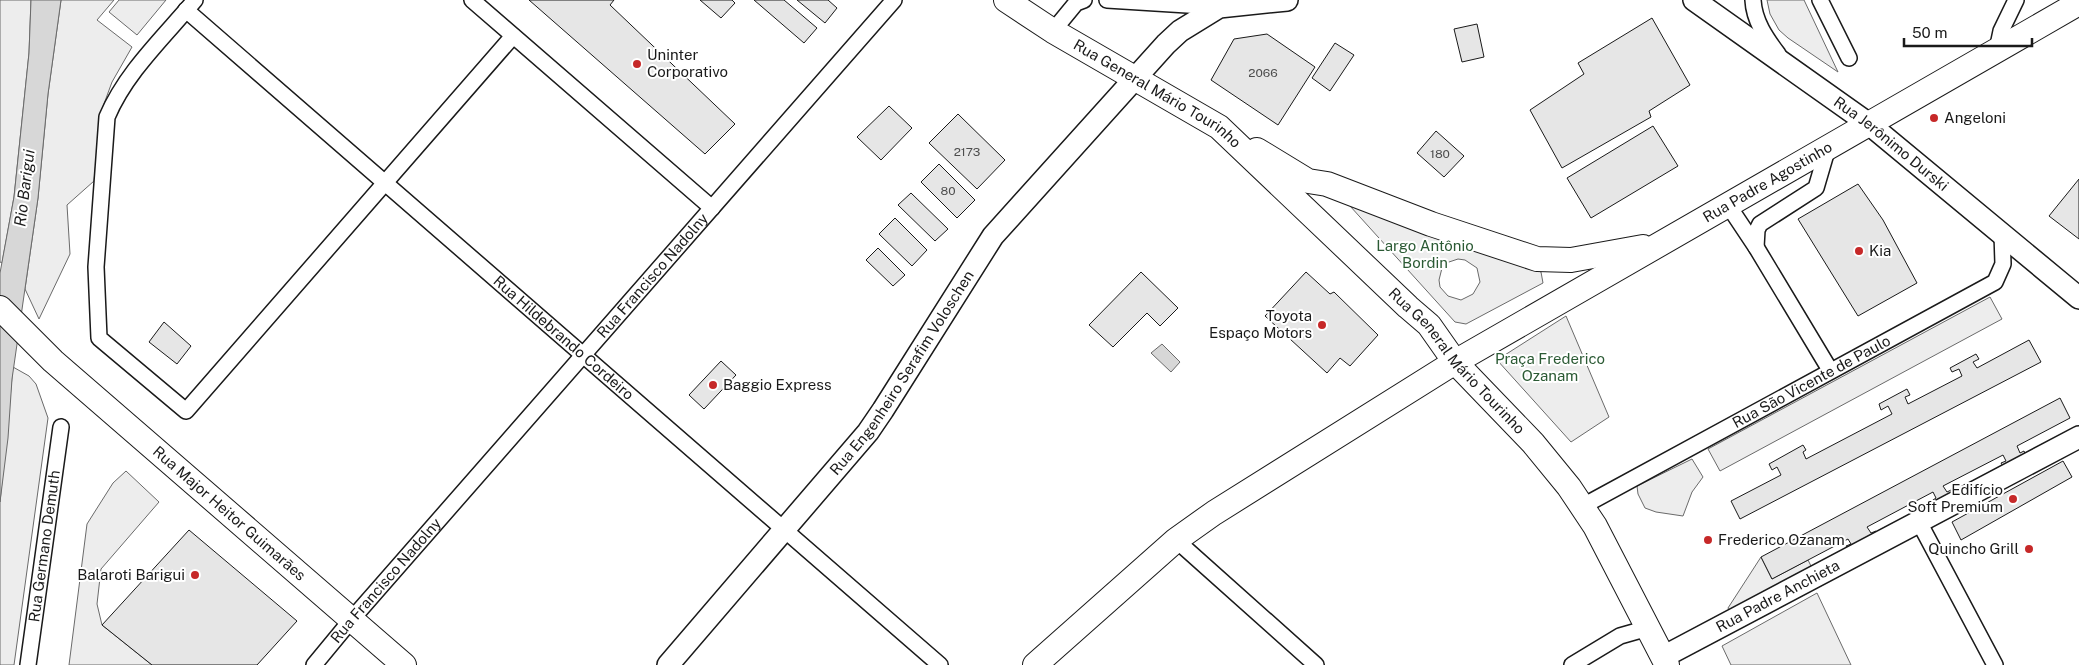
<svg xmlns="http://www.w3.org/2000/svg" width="2079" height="665" font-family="'Public Sans',sans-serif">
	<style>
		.built { fill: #ededed; stroke: #6a6a6a; fill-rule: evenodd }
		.water { fill: #d7d7d7; stroke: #6a6a6a }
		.building { fill: #e6e6e6; stroke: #1a1a1a }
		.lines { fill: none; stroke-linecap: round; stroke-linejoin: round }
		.street-casing { stroke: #1a1a1a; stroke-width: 18 }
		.secondary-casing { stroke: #1a1a1a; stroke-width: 24 }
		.primary-casing { stroke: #1a1a1a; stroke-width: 26 }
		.street { stroke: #fff; stroke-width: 15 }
		.secondary { stroke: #fff; stroke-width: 21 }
		.primary { stroke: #fff; stroke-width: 24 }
		.poi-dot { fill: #c62828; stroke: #fff; stroke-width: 2 }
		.labels { text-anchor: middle; stroke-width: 4; stroke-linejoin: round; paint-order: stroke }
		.number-label { font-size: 12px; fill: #4d4d4d }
		.poi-label { font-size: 15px; fill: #1a1a1a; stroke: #fff; text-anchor: start }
		.street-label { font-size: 15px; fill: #1a1a1a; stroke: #fff }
		.park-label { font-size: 15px; fill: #2b5a34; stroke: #fff }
		.water-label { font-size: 16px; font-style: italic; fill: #1a1a1a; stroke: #fff }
	</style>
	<rect width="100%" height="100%" fill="#fff"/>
	<g class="built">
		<path d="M0,0H31L29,53L14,197L2,263L0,262Z"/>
		<path d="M61,0H114L97,20L132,47L112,82L101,112L94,181L67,205L70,254L39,319L25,289L38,198L48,94Z"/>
		<path d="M119,0H166L137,35L109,12Z"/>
		<path d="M1767,0H1804L1838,72L1788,38L1779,30L1770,14Z"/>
		<path d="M1350,206L1541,272L1543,283L1466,324L1455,322ZM1458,259L1465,260L1477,268L1480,282L1473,294L1461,300L1448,296L1440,287L1439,280L1442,268L1446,263Z"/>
		<path d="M1990,297L2002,319L1720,471L1708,449Z"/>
		<path d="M1566,316L1609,417L1571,442L1497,360Z"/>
		<path d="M13,367L29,376L36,384L48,418L14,665H0V502Z"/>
		<path d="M1692,459L1703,477L1692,492L1683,516L1656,512L1645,508L1638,494L1637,486Z"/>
		<path d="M126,471L159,502L101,569L97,604L102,625L152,665H69L87,524L113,483Z"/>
		<path d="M1761,557L1772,579L1808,560L1813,570L1729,610L1728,608Z"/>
		<path d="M1817,593L1851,665H1731L1722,646Z"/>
	</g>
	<g class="water">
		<path d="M31,0H61L48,94L38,198L12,379L8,438L0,502V273L14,197L29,53Z"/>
		<path d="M1162,344L1180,362L1171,372L1151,353Z"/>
	</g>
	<g class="building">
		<path d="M529,0H614L610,5L735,124L705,154Z"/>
		<path d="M700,0H732L735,3L721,18Z"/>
		<path d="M754,0H784L817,28L804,43Z"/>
		<path d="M797,0H828L837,8L825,23Z"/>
		<path d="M1652,18L1690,85L1649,111L1651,117L1562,168L1530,110L1584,74L1578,63Z"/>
		<path d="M1477,24L1484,57L1462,62L1454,29Z"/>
		<path d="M1267,34L1315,67L1278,125L1211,80L1234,39Z"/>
		<path d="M1335,43L1354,55L1330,91L1312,78Z"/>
		<path d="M889,106L912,128L881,160L857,137Z"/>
		<path d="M958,114L1005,160L977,189L929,143Z"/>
		<path d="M1653,126L1678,166L1591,218L1567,178Z"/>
		<path d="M1436,131L1464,156L1444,177L1417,153Z"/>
		<path d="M939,164L975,200L957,218L921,182Z"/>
		<path d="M2079,179V239L2049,216Z"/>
		<path d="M1858,184L1883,220L1917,283L1858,316L1798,219Z"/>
		<path d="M911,193L948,229L935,241L898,205Z"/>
		<path d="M895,218L927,250L912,266L879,234Z"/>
		<path d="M878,248L905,275L893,286L866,260Z"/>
		<path d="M1141,272L1178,308L1160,326L1147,313L1113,347L1089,325Z"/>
		<path d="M1306,272L1330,294L1334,292L1378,335L1350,366L1340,358L1327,373L1265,316Z"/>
		<path d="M164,322L191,346L177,364L149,342Z"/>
		<path d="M2029,340L2041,362L1740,519L1731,501L1781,475L1777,467L1772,470L1769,464L1803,445L1806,450L1803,452L1806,459L1892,414L1888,406L1881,410L1879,404L1907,389L1910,395L1905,397L1908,404L1962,376L1959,369L1952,372L1950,368L1976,354L1979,359L1973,362L1977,368Z"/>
		<path d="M721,361L736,375L704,409L689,395Z"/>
		<path d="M2060,398L2070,418L2017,446L2020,453L2024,451L2026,456L2004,468L2001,463L2006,461L2003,455L1943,486L1947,492L1953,489L1956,494L1932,506L1930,502L1936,498L1933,492L1867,527L1871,533L1876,531L1879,536L1849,552L1846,546L1851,544L1848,539L1772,579L1761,557Z"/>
		<path d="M2063,461L2072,477L1961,540L1952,522Z"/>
		<path d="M189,530L297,621L257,665H152L102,625Z"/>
	</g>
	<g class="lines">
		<defs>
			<g id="street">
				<path d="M195,0C164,37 126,72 107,117L96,267L99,338L186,411L513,36"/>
				<path d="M472,0L712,208"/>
				<path d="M1107,0L1219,7"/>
				<path d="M1753,0C1754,21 1766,38 1778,54"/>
				<path d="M1820,0L1849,58"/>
				<path id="s1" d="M186,10L940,665"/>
				<path d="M1053,31L1076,3L1084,0"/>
				<path d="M1997,50L2001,31L2016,0"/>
				<path d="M1728,205L1756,247L1830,370"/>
				<path d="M1756,247L1757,230L1760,224L1816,188L1828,147"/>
				<path id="s2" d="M1583,506L1995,282L2003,264L2002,233"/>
				<path d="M1919,522L1995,665"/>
				<path d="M1176,540L1316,665"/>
				<path id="s3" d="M28,665L61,427"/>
				<path id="s4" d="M314,665L352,619L894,0"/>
				<path d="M1572,665L1620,636L1648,628"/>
			</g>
			<g id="secondary">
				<path id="s5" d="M1694,0L1869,124L2079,298"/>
				<path id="s6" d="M1663,657L2079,437"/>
				<path id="s7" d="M668,665L868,432L883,410L993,236L1166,44L1180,31L1219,7L1287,0"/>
			</g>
			<g id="primary">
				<path id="s8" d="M1006,0L1053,31L1219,127L1408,307L1429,325L1455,362L1533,443L1569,487L1595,526L1667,665"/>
				<path d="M1257,150L1308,181L1327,184L1431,224L1537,259L1571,260L1643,247"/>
				<path id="s9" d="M0,308L53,361L404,665"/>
				<path id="s10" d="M1035,665L1176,540L1214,513L1455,362L2079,3"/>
			</g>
		</defs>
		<use href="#street" class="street-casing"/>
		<use href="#secondary" class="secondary-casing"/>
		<use href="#primary" class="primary-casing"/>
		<use href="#street" class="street"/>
		<use href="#secondary" class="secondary"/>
		<use href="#primary" class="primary"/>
	</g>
	<g class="poi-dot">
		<circle cx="637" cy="64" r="5"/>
		<circle cx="1934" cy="118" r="5"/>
		<circle cx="1859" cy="251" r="5"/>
		<circle cx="1322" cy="325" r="5"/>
		<circle cx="713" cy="385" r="5"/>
		<circle cx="2013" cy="499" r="5"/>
		<circle cx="1708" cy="540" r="5"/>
		<circle cx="2029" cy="549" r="5"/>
		<circle cx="195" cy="575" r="5"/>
	</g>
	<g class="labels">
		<g class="number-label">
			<text x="1263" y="77">2066</text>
			<text x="967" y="156">2173</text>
			<text x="1440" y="158">180</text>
			<text x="948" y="195">80</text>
		</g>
		<g class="poi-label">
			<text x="647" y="60">Uninter<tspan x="647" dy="17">Corporativo</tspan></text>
			<text x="1944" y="123">Angeloni</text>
			<text x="1869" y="256">Kia</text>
			<text x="1312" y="321" text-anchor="end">Toyota<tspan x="1312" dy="17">Espaço Motors</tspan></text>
			<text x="723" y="390">Baggio Express</text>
			<text x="2003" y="495" text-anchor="end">Edifício<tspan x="2003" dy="17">Soft Premium</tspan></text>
			<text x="1718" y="545">Frederico Ozanam</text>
			<text x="2019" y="554" text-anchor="end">Quincho Grill</text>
			<text x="185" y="580" text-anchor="end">Balaroti Barigui</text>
		</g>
		<g class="street-label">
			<text dy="5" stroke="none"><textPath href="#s8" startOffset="178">Rua General Mário Tourinho</textPath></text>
			<text dy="5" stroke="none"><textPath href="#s5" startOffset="244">Rua Jerônimo Durski</textPath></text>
			<text dy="5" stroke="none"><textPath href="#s10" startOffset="880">Rua Padre Agostinho</textPath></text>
			<text dy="5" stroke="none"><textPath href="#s4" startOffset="516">Rua Francisco Nadolny</textPath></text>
			<text dy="5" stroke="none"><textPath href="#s1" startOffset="500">Rua Hildebrando Cordeiro</textPath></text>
			<text dy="5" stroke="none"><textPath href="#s8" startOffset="582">Rua General Mário Tourinho</textPath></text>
			<text dy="5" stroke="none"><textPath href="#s7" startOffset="375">Rua Engenheiro Serafim Voloschen</textPath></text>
			<text dy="5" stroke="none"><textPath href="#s2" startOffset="260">Rua São Vicente de Paulo</textPath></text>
			<text dy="5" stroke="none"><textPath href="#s9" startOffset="308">Rua Major Heitor Guimarães</textPath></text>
			<text dy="5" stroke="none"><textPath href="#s3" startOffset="120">Rua Germano Demuth</textPath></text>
			<text dy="5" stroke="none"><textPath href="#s4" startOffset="111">Rua Francisco Nadolny</textPath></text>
			<text dy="5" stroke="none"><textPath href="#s6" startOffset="130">Rua Padre Anchieta</textPath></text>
		</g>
		<g class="park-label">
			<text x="1425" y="251">Largo Antônio<tspan x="1425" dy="17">Bordin</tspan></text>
			<text x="1550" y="364">Praça Frederico<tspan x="1550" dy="17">Ozanam</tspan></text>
		</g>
		<g class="water-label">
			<text transform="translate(24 188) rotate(-83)" y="6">Rio Barigui</text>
		</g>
	</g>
	<path d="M1904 38v8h128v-8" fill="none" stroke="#1a1a1a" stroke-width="2.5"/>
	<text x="1912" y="38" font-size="15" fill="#1a1a1a" stroke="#ffffff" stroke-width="4" paint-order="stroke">50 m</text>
</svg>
